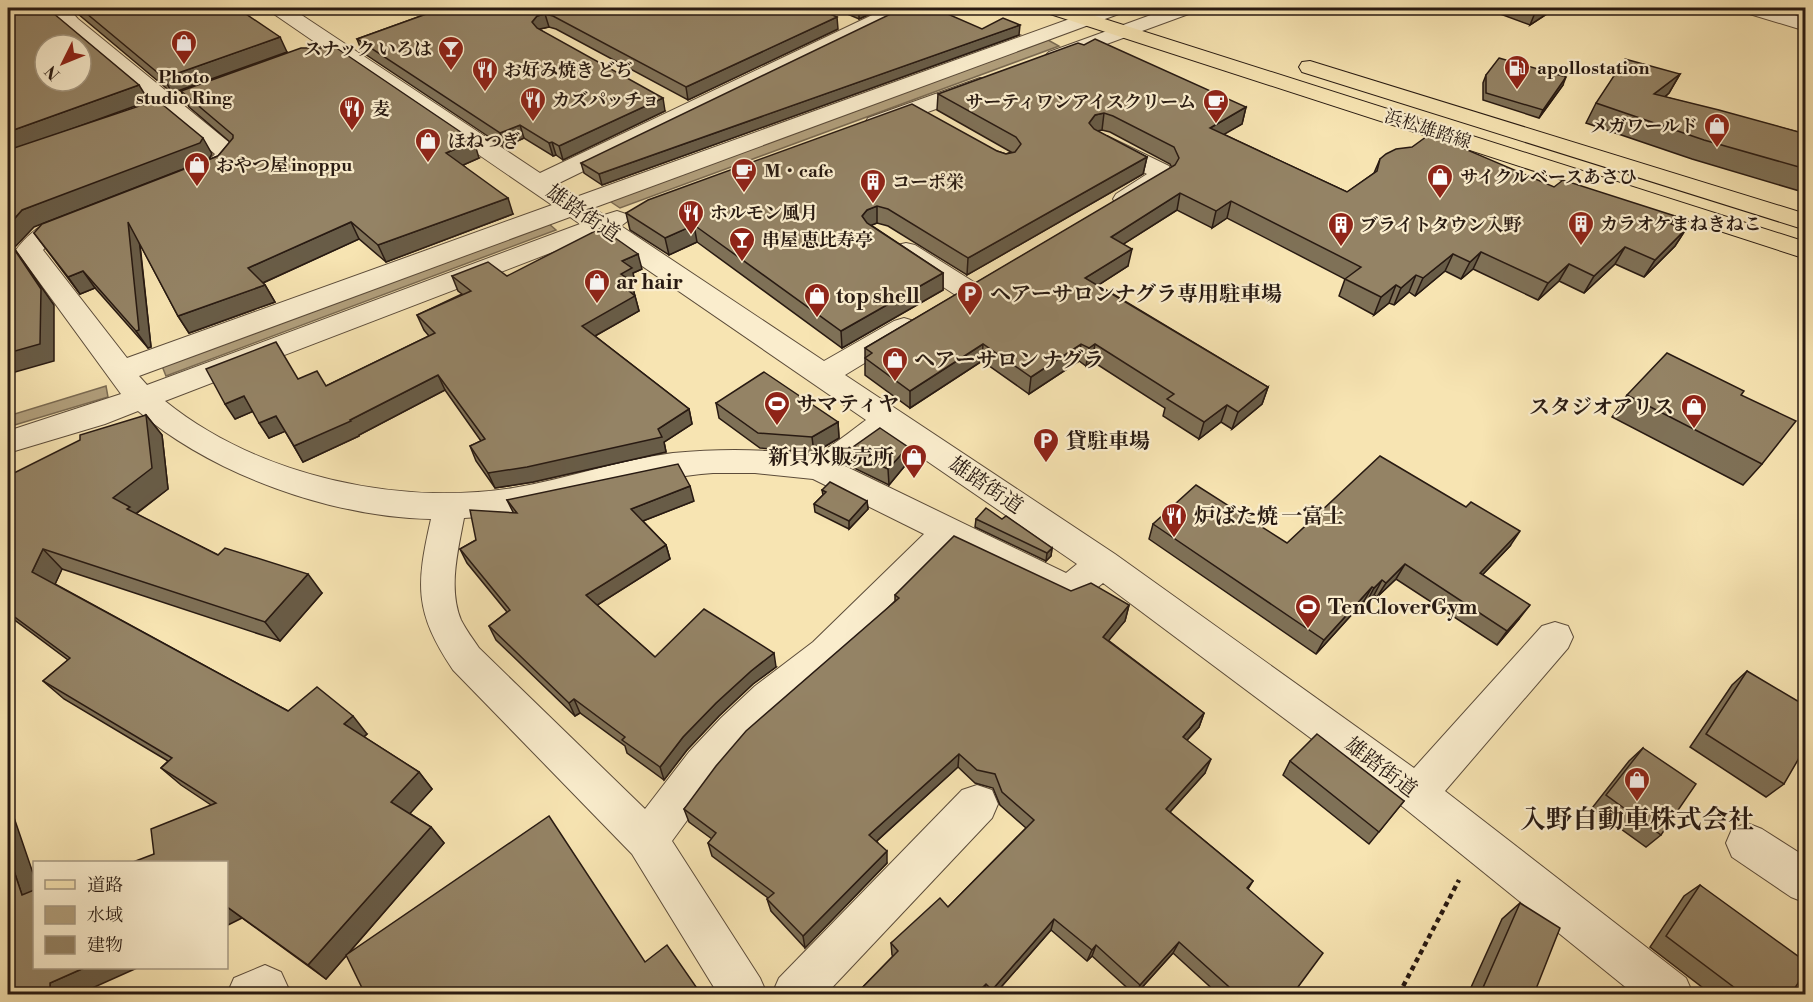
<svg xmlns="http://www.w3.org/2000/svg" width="1813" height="1002" font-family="'Libre Bodoni','Noto Serif JP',serif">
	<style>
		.water { fill: #b19f7c; stroke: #7a6a52; stroke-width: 1.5 }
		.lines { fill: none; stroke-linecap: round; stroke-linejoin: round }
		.minor-casing { stroke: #5c4c3a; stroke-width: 2 }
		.major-casing { stroke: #281a12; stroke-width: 2 }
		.path { stroke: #281a12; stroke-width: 4.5; stroke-dasharray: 5 4; stroke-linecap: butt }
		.minor { fill: #faedcd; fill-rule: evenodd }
		.major { fill: #f7e4b2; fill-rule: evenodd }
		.wall { fill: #7f7157; stroke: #281a12; stroke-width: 1.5 }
		.shaded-wall { fill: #685c47; stroke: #281a12; stroke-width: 1.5 }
		.building { fill: #948365; stroke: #281a12; stroke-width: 1.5; fill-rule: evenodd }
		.labels { text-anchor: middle; stroke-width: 4.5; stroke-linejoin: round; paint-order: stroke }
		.far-poi-label { font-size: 18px; font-weight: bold; fill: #281a12; stroke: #faedcd; text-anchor: start }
		.far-street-label { font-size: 18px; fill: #281a12; stroke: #faedcd }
		.street-label { font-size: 21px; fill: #281a12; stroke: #faedcd }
		.poi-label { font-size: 21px; font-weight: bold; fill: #281a12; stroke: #faedcd; text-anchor: start }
		.near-poi-label { font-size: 26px; font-weight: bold; fill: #281a12; stroke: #faedcd }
	</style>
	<rect width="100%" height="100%" fill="#f7e4b2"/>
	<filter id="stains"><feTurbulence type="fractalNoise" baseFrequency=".00333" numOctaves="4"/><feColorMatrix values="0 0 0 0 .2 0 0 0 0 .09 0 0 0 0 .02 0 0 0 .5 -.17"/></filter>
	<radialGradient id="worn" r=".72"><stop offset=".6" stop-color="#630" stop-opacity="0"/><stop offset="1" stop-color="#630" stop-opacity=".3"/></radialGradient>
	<g class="water">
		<path d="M1048,40L1059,46L620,208L608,200Z"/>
		<path d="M548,223L556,230L166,376L162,366Z"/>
		<path d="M106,386L108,397L8,427V416Z"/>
	</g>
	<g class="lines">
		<defs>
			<g id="minor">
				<path d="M47,8H68L78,19L236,148L240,153C228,170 209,186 186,180L183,175C191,164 206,165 215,154L64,27Z"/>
				<path d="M268,8H291L540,173L887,8H912L909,12L557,184L576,197L1100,8H1127L1124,12L593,208L604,215L617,211L626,214L630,219L621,226L824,361L894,321L904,318L914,321L918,327L914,333L845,375L1115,554L1414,768L1542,626L1555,622L1568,626L1573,637L1568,648L1445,791L1686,978L1693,994H1634L1403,807L1103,583L1082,600L1069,604L953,549L839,664L783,710L748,743L718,778L672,841L760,978L767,994H718L632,854L453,670C414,612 416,585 431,519C332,517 213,475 138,411L105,424L8,453V431L121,394L16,250C30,230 61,209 86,216L90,221L86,226L53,239L43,250L127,358L552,205L271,12ZM570,217L580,224L147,385L139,376ZM597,235L866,420C856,427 823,454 814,455C806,457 778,451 768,451C736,449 705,450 673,453C619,460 567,479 513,488C397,506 258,476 165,401ZM889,435L1077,564L1066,573L845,466ZM713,473H755L813,479L924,534L813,642L755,686L721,718L689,752L645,809L479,648C473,639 466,630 461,620C448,589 458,550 464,518C549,513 628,479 713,473Z"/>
				<path d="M1170,8H1197L1194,12L1063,60L1056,62L1049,60L1045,56L1049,52Z"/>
				<path d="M1740,8H1769L1806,18V31L1743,12Z"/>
				<path d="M980,78L988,80L991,85L988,90L884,128L876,130L868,128L865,123L868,118Z"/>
				<path d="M1107,136L1169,166L1173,176L1170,181C1154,191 1136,209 1116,204L1113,199L1116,194L1147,174L1099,148L1095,143L1099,138Z"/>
				<path d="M906,243L915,245L977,284L981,290L977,296L967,299L957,296L897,257L893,251L897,245Z"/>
				<path d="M977,785L992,790L998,804L992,818L826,994H772L779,978L962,790Z"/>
				<path d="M1747,823L1762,829L1806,857V903L1791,897L1732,857L1726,843L1732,829Z"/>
				<path d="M265,965L281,972L291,994H227L234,978Z"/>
			</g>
			<g id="major">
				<path d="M1041,8H1070L1806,242V259L1044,12Z"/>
				<path d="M1310,61L1806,214V230L1302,72L1299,67L1302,62Z"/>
			</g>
		</defs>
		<use href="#minor" class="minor-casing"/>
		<use href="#major" class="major-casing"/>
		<path class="path" d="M1399,994L1459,880"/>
		<use href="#minor" class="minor"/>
		<use href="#major" class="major"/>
	</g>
	<g class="wall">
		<path d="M71,8H237L287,52L172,93Z"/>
		<path d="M443,8L838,29L688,100L556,29L549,27L540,29V30L665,111L563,160L556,155L553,156L524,138L504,147L362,52L357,39Z"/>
		<path d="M833,8H883L859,19Z"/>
		<path d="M1484,8H1556L1530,25Z"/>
		<path d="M982,29L1019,35L602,185L584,173L581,163Z"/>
		<path d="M1680,74L1669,93L1665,97L1806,134V193L1692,159L1586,123L1596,103Z"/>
		<path d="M1486,75L1563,85L1539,118L1483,100V83Z"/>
		<path d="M181,91L479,158L463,165L513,214L386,262L359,239L263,283L265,285L275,302L189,333L178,316L140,244L151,347L148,348L95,288L80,294L34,233L218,156L230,142L189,107Z"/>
		<path d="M938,94L1246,107L1242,124L1223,134L1347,192L1374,173L1380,159L1554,187L1686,229L1675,246L1644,277L1615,264L1584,293L1559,281L1538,300L1473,269L1461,279L1445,271L1415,296L1409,292L1394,305L1389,303L1374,315L1339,296L1345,279L1227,218L1212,228L1177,210L1123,244L1128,266L1098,285L1268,387L1262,404L1232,429L1221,422L1199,439L1163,416L1165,408L1092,361L1086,366L1079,361L1029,394L982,361L910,408L865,375V348L1172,168L1170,164L1110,132L1102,130L1097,131L1147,157L1143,174L967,275L888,226L877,223L871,225L943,273V290L842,348L697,242L669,255L630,230L626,213L997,151L1006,154L1011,152L937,110Z"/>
		<path d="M642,269L633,273L635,283L632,285L639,311L595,336L689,409L692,424L664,442L666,452L533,482L495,488L476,461L470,446L481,441L445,390L359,435V436L303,462L285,431L269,438L253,411L235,419L298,379L326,386L429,336L424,330L417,315L462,294L458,291L452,276H507Z"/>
		<path d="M1627,395H1741L1762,464L1743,485L1612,417Z"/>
		<path d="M716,403L838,422L839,438L814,453L760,448L719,418Z"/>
		<path d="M146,415L162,435L168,489L136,514L218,555L322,593L280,641L62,569L55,584L288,711L367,734L364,737L419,772L432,789L409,813L431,827L444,843L347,955L645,962L701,994L346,956L326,979L154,854L211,805L181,785L161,768L168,761L64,699L43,681L68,660L8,615V476Z"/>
		<path d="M853,447H908V462L889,485L852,467L851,452L853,449Z"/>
		<path d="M822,490L867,501L868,509L849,529L815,512L814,504L823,495Z"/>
		<path d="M507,500L694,501L643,521L666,545L670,559L597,605L655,657L776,667L753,684L719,716L687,750L664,780L627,753L625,746L580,713L575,716L496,640L489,626L507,612L467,563L460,549L476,540L513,512Z"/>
		<path d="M976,519L1052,548L1051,556L1046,561L975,527Z"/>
		<path d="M1153,524L1287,543L1510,546L1482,575L1519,619L1497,645L1396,579L1377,597L1374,595L1366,603L1364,601L1316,654L1149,539Z"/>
		<path d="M1071,591L1129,605L1125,621L1108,640L1204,713L1199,727L1187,740L1205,773L1170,812L1253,881L1248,889L1298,987L1306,994H1218L1173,953L1136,994H1134L1092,956L1087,961L1051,930L995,994H856L893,956L892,955L891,943L948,907L1026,828L1000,805L993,788L975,783L958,767L877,841L887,863L805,948L771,911L767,899L768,898L712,856L708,843L712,839L689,822L684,809L895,601V595Z"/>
		<path d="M1747,671L1784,784L1766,797L1690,747L1732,685Z"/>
		<path d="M1643,748L1661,835L1646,847L1592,808L1629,761Z"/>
		<path d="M1290,761L1404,801L1369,844L1283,775Z"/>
		<path d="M1700,885L1791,994H1711L1650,947L1684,896Z"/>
		<path d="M1520,903L1534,994H1468L1502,919Z"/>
	</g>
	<g class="shaded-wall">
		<path d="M859,8H883L859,19Z"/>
		<path d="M1537,8H1556L1530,25Z"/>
		<path d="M545,14L549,27L540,29L536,35L532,22L537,16Z"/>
		<path d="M837,17L838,29L688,100L686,87Z"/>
		<path d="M1020,25L1019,35L602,185L599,174Z"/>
		<path d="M280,37L287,52L172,93L164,78Z"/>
		<path d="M1680,74L1669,93L1644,114L1654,94Z"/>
		<path d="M1566,77L1563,85L1539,118L1543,110Z"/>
		<path d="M139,85L149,101L8,152V132Z"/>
		<path d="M663,98L665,111L563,160L559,146Z"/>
		<path d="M1246,107L1242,124L1206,145L1210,128Z"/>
		<path d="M1104,113L1102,130L1092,132L1089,123L1095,115Z"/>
		<path d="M520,125L524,138L504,147L500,133Z"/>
		<path d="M203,138L212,154L209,159L34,227L14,248L54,305V361L8,374V226L22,210Z"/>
		<path d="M474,141L479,158L452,170L446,153Z"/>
		<path d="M552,142L556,155L553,156L549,143Z"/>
		<path d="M1147,157L1143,174L967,275L968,258Z"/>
		<path d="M1180,193L1177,210L1108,254L1111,237Z"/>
		<path d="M508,198L513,214L386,262L378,245Z"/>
		<path d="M1231,201L1227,218L1212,228L1216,211Z"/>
		<path d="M877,206V223L867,227L862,216L867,210Z"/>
		<path d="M128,222L139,239L151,347L148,348L136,331Z"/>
		<path d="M351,222L359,239L258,285L248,268Z"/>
		<path d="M694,225L697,242L669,255L665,238Z"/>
		<path d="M1686,229L1675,246L1644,277L1655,260Z"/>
		<path d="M1625,247L1615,264L1584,293L1594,276Z"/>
		<path d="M1132,249L1128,266L1083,295L1085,278Z"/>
		<path d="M1481,252L1473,269L1461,279L1470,262Z"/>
		<path d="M638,254L642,269L633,273L635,283L632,285L639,311L586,341L582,326L622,261Z"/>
		<path d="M1453,254L1445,271L1415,296L1423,278Z"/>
		<path d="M1569,264L1559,281L1538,300L1548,283Z"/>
		<path d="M83,271L95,288L80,294L68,277Z"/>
		<path d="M943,273V290L842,348L841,331Z"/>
		<path d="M1416,275L1409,292L1394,305L1401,288Z"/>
		<path d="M265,285L275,302L189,333L178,316Z"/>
		<path d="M1396,285L1389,303L1374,315L1381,297Z"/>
		<path d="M983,344L982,361L910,408V391Z"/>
		<path d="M1081,344L1079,361L1029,394L1031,377Z"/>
		<path d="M1095,344L1092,361L1086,366L1089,348Z"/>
		<path d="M438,375L445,390L359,435V436L303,462L294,446L350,420Z"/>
		<path d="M1268,387L1262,404L1232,429L1238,412Z"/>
		<path d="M244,396L254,411L235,419L225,404Z"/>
		<path d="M1227,405L1221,422L1199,439L1204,422Z"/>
		<path d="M689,409L692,424L664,442L666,452L533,482L495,488L488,473L658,429Z"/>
		<path d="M146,415L162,435L168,489L130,518L113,498Z"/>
		<path d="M276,416L286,431L269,438L259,423Z"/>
		<path d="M838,422L839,438L814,453L812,437Z"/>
		<path d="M908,447V462L889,485L888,469Z"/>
		<path d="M690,486L694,501L635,524L631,509Z"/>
		<path d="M867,501L868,509L849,529V521Z"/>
		<path d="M1520,531L1510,546L1470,588L1480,573Z"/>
		<path d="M666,545L670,559L591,609L586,595Z"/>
		<path d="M1052,548L1051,556L1046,561L1047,553Z"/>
		<path d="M43,549L62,569L52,591L32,572Z"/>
		<path d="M1405,564L1396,579L1377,597L1386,583Z"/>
		<path d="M308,574L322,593L280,641L265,622Z"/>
		<path d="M1382,580L1374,595L1366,603L1374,588Z"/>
		<path d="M1372,587L1364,601L1316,654L1324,640Z"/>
		<path d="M1129,605L1125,621L1100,651L1103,637Z"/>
		<path d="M1530,605L1519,619L1497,645L1507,631Z"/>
		<path d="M774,653L776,667L753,684L719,716L687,750L664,780L660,767L683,737L716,703L751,671Z"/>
		<path d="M574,699L580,713L575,716L569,703Z"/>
		<path d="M1204,713L1199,727L1177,751L1183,737Z"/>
		<path d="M353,716L367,734L358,742L344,724Z"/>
		<path d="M959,754L958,767L870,847L869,835Z"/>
		<path d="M1211,759L1205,773L1161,822L1166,809Z"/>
		<path d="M419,772L432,789L405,819L391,802Z"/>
		<path d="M8,800L34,876V903L22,895L8,853Z"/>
		<path d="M431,827L444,843L326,979L308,965Z"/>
		<path d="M887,851V863L805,948L803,936Z"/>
		<path d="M226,906L242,918L226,926Z"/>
		<path d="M1054,919L1051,930L995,994H991L992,990Z"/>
		<path d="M1179,942L1173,953L1136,994L1140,985Z"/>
		<path d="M1096,945L1092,956L1087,961L1092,950Z"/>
		<path d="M84,968H137L79,994H50V983Z"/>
		<path d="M986,984L984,994H976Z"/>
	</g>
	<g class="building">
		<path d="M8,8H48L53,13L139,85L8,132ZM45,45H81V81H45Z"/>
		<path d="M80,8H237L280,37L164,78Z"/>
		<path d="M443,8H817L837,17L686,87L553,16L545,14L537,16L532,22L537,28L663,98L559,146L552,142L549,143L520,125L500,133L357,39Z"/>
		<path d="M903,8H934L982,29L1003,18L1020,25L599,174L581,163Z"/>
		<path d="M1095,39L1246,107L1210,128L1347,192L1377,171L1380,159L1386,154L1396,149L1412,147L1430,134L1554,187L1563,180L1675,216L1671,224L1686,229L1655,260L1625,247L1594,276L1569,264L1548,283L1481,252L1470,262L1453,254L1423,278L1416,275L1401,288L1396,285L1381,297L1345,279L1361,267L1231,201L1216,211L1180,193L1111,237L1132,249L1085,278L1268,387L1238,412L1227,405L1204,422L1167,399L1174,394L1095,344L1089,348L1081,344L1031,377L983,344L910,391L865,358L872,353L865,348L1175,165L1179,158L1174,147L1113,116L1104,113L1095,115L1089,123L1094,129L1147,157L968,258L888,209L877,206L867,210L862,216L867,223L943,273L841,331L694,225L665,238L626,213L648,200L912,104L997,151L1006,154L1015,152L1021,144L1016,137L938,94L1078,43L1084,45Z"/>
		<path d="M332,45L474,141L446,153L508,198L378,245L351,222L248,268L265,285L178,316L128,222L139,330L136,331L83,271L68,277L34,233L42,224L218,156L233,138V135L181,91L301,48H324Z"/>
		<path d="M1499,58L1566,77L1543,110L1486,93V75Z"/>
		<path d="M1625,59L1680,74L1654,94L1719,110L1806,134V169L1704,140L1596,103Z"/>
		<path d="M157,100L203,138L200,143L22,210L8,226V150Z"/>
		<path d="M601,228L638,254L622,261L632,268L621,274L631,281L623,286L635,296L582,326L689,409L658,429L662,437L527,467L488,473L470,446L485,439L438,375L350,420L351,421L294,446L276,416L259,423L244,396L225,404L206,369L276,342L298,379L317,371L326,386L435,333L417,315L471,291L452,276L488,262L507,276Z"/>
		<path d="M8,240L41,289L40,344L8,353Z"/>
		<path d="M1667,353L1744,391L1741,395L1796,421L1762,464L1627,395Z"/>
		<path d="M764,372L838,422L812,437L758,433L716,403Z"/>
		<path d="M146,415L152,468L113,498L130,507L127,509L218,555L225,548L308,574L265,622L43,549L32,572L288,711L317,687L353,716L344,724L419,772L391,802L431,827L308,965L226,906V862H133L154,854L151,829L216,803L161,768L172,758L43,681L70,658L8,612V476L80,440V435Z"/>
		<path d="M880,428L908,447L888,469L851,452L855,447H853Z"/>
		<path d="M1380,456L1466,507L1471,502L1520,531L1480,573L1530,605L1507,631L1405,564L1386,583L1382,580L1374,588L1372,587L1324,640L1153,524L1196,485L1287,543Z"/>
		<path d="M678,464L690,486L631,509L666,545L586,595L655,657L704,609L774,653L751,671L716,703L683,737L660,767L622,740L625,737L574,699L569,703L489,626L510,610L460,549L476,540L470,510L517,513L507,500Z"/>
		<path d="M830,482L867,501L849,521L814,504L826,492L822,490Z"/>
		<path d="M986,508L1002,519L1006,516L1052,548L1047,553L976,519Z"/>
		<path d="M954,536L1071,591L1091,583L1129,605L1103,637L1204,713L1183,737L1211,759L1166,809L1253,881L1247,888L1323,953L1298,987L1306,994H1237L1179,942L1140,985L1096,945L1092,950L1054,919L992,990L986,984L976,994H856L898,951L891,943L940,898L948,907L1034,820L1002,792L995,774L977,770L959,754L869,835L887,851L803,936L767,899L774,893L708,843L716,833L684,809L716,766L746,731L899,598L895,595Z"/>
		<path d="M1747,671L1806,706V746L1784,784L1706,734Z"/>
		<path d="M1317,734L1404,801L1379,832L1290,761Z"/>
		<path d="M1643,748L1696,784L1661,835L1606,795Z"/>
		<path d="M549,816L645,962L667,945L701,994H365L346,955Z"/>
		<path d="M8,853L22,895L34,890V968H84L50,983V994H8Z"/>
		<path d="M1700,885L1806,962V971L1791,994H1743L1666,936Z"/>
		<path d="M1520,903L1560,928L1534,994H1490L1482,990Z"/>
	</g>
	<defs>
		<symbol id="shop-pin" viewBox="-11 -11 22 30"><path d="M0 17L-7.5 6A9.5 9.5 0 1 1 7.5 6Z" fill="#8f2418" stroke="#faedcd"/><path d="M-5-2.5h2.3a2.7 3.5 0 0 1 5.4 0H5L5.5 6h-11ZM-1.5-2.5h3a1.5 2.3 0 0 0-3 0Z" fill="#fff"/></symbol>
		<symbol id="bar-pin" viewBox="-11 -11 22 30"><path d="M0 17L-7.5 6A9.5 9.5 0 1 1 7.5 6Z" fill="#8f2418" stroke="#faedcd"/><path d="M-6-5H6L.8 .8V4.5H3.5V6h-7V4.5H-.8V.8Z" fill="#fff"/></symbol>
		<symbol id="fuel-pin" viewBox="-11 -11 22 30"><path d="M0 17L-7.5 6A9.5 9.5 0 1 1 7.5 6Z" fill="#8f2418" stroke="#faedcd"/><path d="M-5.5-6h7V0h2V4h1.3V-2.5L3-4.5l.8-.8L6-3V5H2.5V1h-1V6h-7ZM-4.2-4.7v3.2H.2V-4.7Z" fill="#fff"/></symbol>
		<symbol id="restaurant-pin" viewBox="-11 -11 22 30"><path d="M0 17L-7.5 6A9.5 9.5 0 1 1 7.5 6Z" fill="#8f2418" stroke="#faedcd"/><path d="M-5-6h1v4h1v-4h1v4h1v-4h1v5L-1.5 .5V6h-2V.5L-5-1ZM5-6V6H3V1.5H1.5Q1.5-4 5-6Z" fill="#fff"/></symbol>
		<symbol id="cafe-pin" viewBox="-11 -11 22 30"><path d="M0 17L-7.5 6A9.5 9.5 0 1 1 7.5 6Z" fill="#8f2418" stroke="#faedcd"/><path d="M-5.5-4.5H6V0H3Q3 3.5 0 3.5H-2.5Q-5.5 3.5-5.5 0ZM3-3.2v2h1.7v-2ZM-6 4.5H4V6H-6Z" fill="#fff"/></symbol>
		<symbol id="building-pin" viewBox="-11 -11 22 30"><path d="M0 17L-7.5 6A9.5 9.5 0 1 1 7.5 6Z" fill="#8f2418" stroke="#faedcd"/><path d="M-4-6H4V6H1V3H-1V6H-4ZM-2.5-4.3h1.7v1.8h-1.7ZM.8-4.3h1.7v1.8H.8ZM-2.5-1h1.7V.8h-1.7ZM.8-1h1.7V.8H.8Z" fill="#fff"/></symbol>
		<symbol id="parking-pin" viewBox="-11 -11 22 30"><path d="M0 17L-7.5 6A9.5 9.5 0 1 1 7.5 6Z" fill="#8f2418" stroke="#faedcd"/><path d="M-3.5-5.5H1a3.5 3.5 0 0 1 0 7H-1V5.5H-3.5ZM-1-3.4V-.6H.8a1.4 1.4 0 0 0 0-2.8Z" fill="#fff"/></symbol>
		<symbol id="stadium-pin" viewBox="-11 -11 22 30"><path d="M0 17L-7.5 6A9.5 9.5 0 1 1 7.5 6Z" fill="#8f2418" stroke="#faedcd"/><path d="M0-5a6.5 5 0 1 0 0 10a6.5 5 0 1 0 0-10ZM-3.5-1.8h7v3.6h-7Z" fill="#fff"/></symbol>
	</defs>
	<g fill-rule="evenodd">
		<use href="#shop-pin" x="169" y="28" width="30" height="40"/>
		<use href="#bar-pin" x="436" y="34" width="30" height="40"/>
		<use href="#fuel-pin" x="1502" y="53" width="30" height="40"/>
		<use href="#restaurant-pin" x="470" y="55" width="30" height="40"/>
		<use href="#restaurant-pin" x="518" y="85" width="30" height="40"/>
		<use href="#cafe-pin" x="1201" y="87" width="30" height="40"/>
		<use href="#restaurant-pin" x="337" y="94" width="30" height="40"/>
		<use href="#shop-pin" x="1702" y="111" width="30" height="40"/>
		<use href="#shop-pin" x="413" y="126" width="30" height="40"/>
		<use href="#shop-pin" x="182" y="150" width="30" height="40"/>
		<use href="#cafe-pin" x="729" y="156" width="30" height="40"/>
		<use href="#shop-pin" x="1425" y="162" width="30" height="40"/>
		<use href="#building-pin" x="858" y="167" width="30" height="40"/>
		<use href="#restaurant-pin" x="676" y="198" width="30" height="40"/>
		<use href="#building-pin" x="1566" y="209" width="30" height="40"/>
		<use href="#building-pin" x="1326" y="210" width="30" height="40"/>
		<use href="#bar-pin" x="727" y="225" width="30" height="40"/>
		<use href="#shop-pin" x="582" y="267" width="30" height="40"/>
		<use href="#parking-pin" x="955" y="279" width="30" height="40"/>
		<use href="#shop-pin" x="802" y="281" width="30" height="40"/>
		<use href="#shop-pin" x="880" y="345" width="30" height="40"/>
		<use href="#stadium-pin" x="762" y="389" width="30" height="40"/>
		<use href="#shop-pin" x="1679" y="392" width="30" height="40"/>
		<use href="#parking-pin" x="1031" y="426" width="30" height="40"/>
		<use href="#shop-pin" x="899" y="442" width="30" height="40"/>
		<use href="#restaurant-pin" x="1159" y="501" width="30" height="40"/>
		<use href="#stadium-pin" x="1293" y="592" width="30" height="40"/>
		<use href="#shop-pin" x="1622" y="765" width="30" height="40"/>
	</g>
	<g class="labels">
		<g class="far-poi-label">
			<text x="432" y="55" text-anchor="end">スナック いろは</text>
			<text x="1537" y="74">apollostation</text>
			<text x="504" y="76">お好み焼き どぢ</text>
			<text x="184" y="83" text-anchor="middle">Photo<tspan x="184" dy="21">studio Ring</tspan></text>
			<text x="552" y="106">カズパッチョ</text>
			<text x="1196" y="108" text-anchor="end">サーティワンアイスクリーム</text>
			<text x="372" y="115">麦</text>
			<text x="1698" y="132" text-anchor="end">メガワールド</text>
			<text x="448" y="147">ほねつぎ</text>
			<text x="216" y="171">おやつ屋 inoppu</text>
			<text x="764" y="177">M・cafe</text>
			<text x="1460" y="183">サイクルベースあさひ</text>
			<text x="892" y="188">コーポ栄</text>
			<text x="710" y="219">ホルモン風月</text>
			<text x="1600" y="230">カラオケまねきねこ</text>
			<text x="1360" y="231">ブライトタウン入野</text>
			<text x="762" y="246">串屋 恵比寿亭</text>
		</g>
		<g class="far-street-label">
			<text transform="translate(1428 129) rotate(18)" y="6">浜松雄踏線</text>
		</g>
		<g class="street-label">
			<text transform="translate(583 213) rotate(34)" y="7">雄踏街道</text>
			<text transform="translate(986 485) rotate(34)" y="7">雄踏街道</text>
			<text transform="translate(1381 767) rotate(37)" y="7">雄踏街道</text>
		</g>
		<g class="poi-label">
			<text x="616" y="289">ar hair</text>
			<text x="990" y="301">ヘアーサロンナグラ専用駐車場</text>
			<text x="836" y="303">top shell</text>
			<text x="914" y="367">ヘアーサロン ナグラ</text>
			<text x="796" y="411">サマティヤ</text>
			<text x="1674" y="414" text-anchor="end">スタジオアリス</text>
			<text x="1066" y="448">貸駐車場</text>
			<text x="894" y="464" text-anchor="end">新貝氷販売所</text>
			<text x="1194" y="523">炉ばた焼 一富士</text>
			<text x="1328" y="614">TenCloverGym</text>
		</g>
		<g class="near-poi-label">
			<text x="1637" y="828">入野自動車株式会社</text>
		</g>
	</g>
	<rect width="1813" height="1002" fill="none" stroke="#f7e4b2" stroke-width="30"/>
	<rect x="9" y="9" width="1795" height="984" fill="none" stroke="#281a12" stroke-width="3"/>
	<rect x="15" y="15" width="1783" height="972" fill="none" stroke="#281a12" stroke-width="1.5"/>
	<rect x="33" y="861" width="195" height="108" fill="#faedcd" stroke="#a69982" stroke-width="1.5"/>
	<rect x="45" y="880" width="30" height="9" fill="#f7e4b2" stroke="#a69982" stroke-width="1.5"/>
	<text x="87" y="891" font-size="18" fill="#281a12">道路</text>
	<rect x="45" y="906" width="30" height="18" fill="#b19f7c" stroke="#a69982" stroke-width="1.5"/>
	<text x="87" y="921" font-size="18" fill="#281a12">水域</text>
	<rect x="45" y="936" width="30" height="18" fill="#948365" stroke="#a69982" stroke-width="1.5"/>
	<text x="87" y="951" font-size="18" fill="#281a12">建物</text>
	<g transform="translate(63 63) rotate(227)"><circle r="28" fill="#faedcd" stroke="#a69982" stroke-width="1.5"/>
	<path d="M0-4.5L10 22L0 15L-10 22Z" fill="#8f2418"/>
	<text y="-9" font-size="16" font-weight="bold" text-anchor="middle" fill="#281a12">N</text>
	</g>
	<rect width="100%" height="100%" filter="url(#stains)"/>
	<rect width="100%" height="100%" fill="url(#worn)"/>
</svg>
